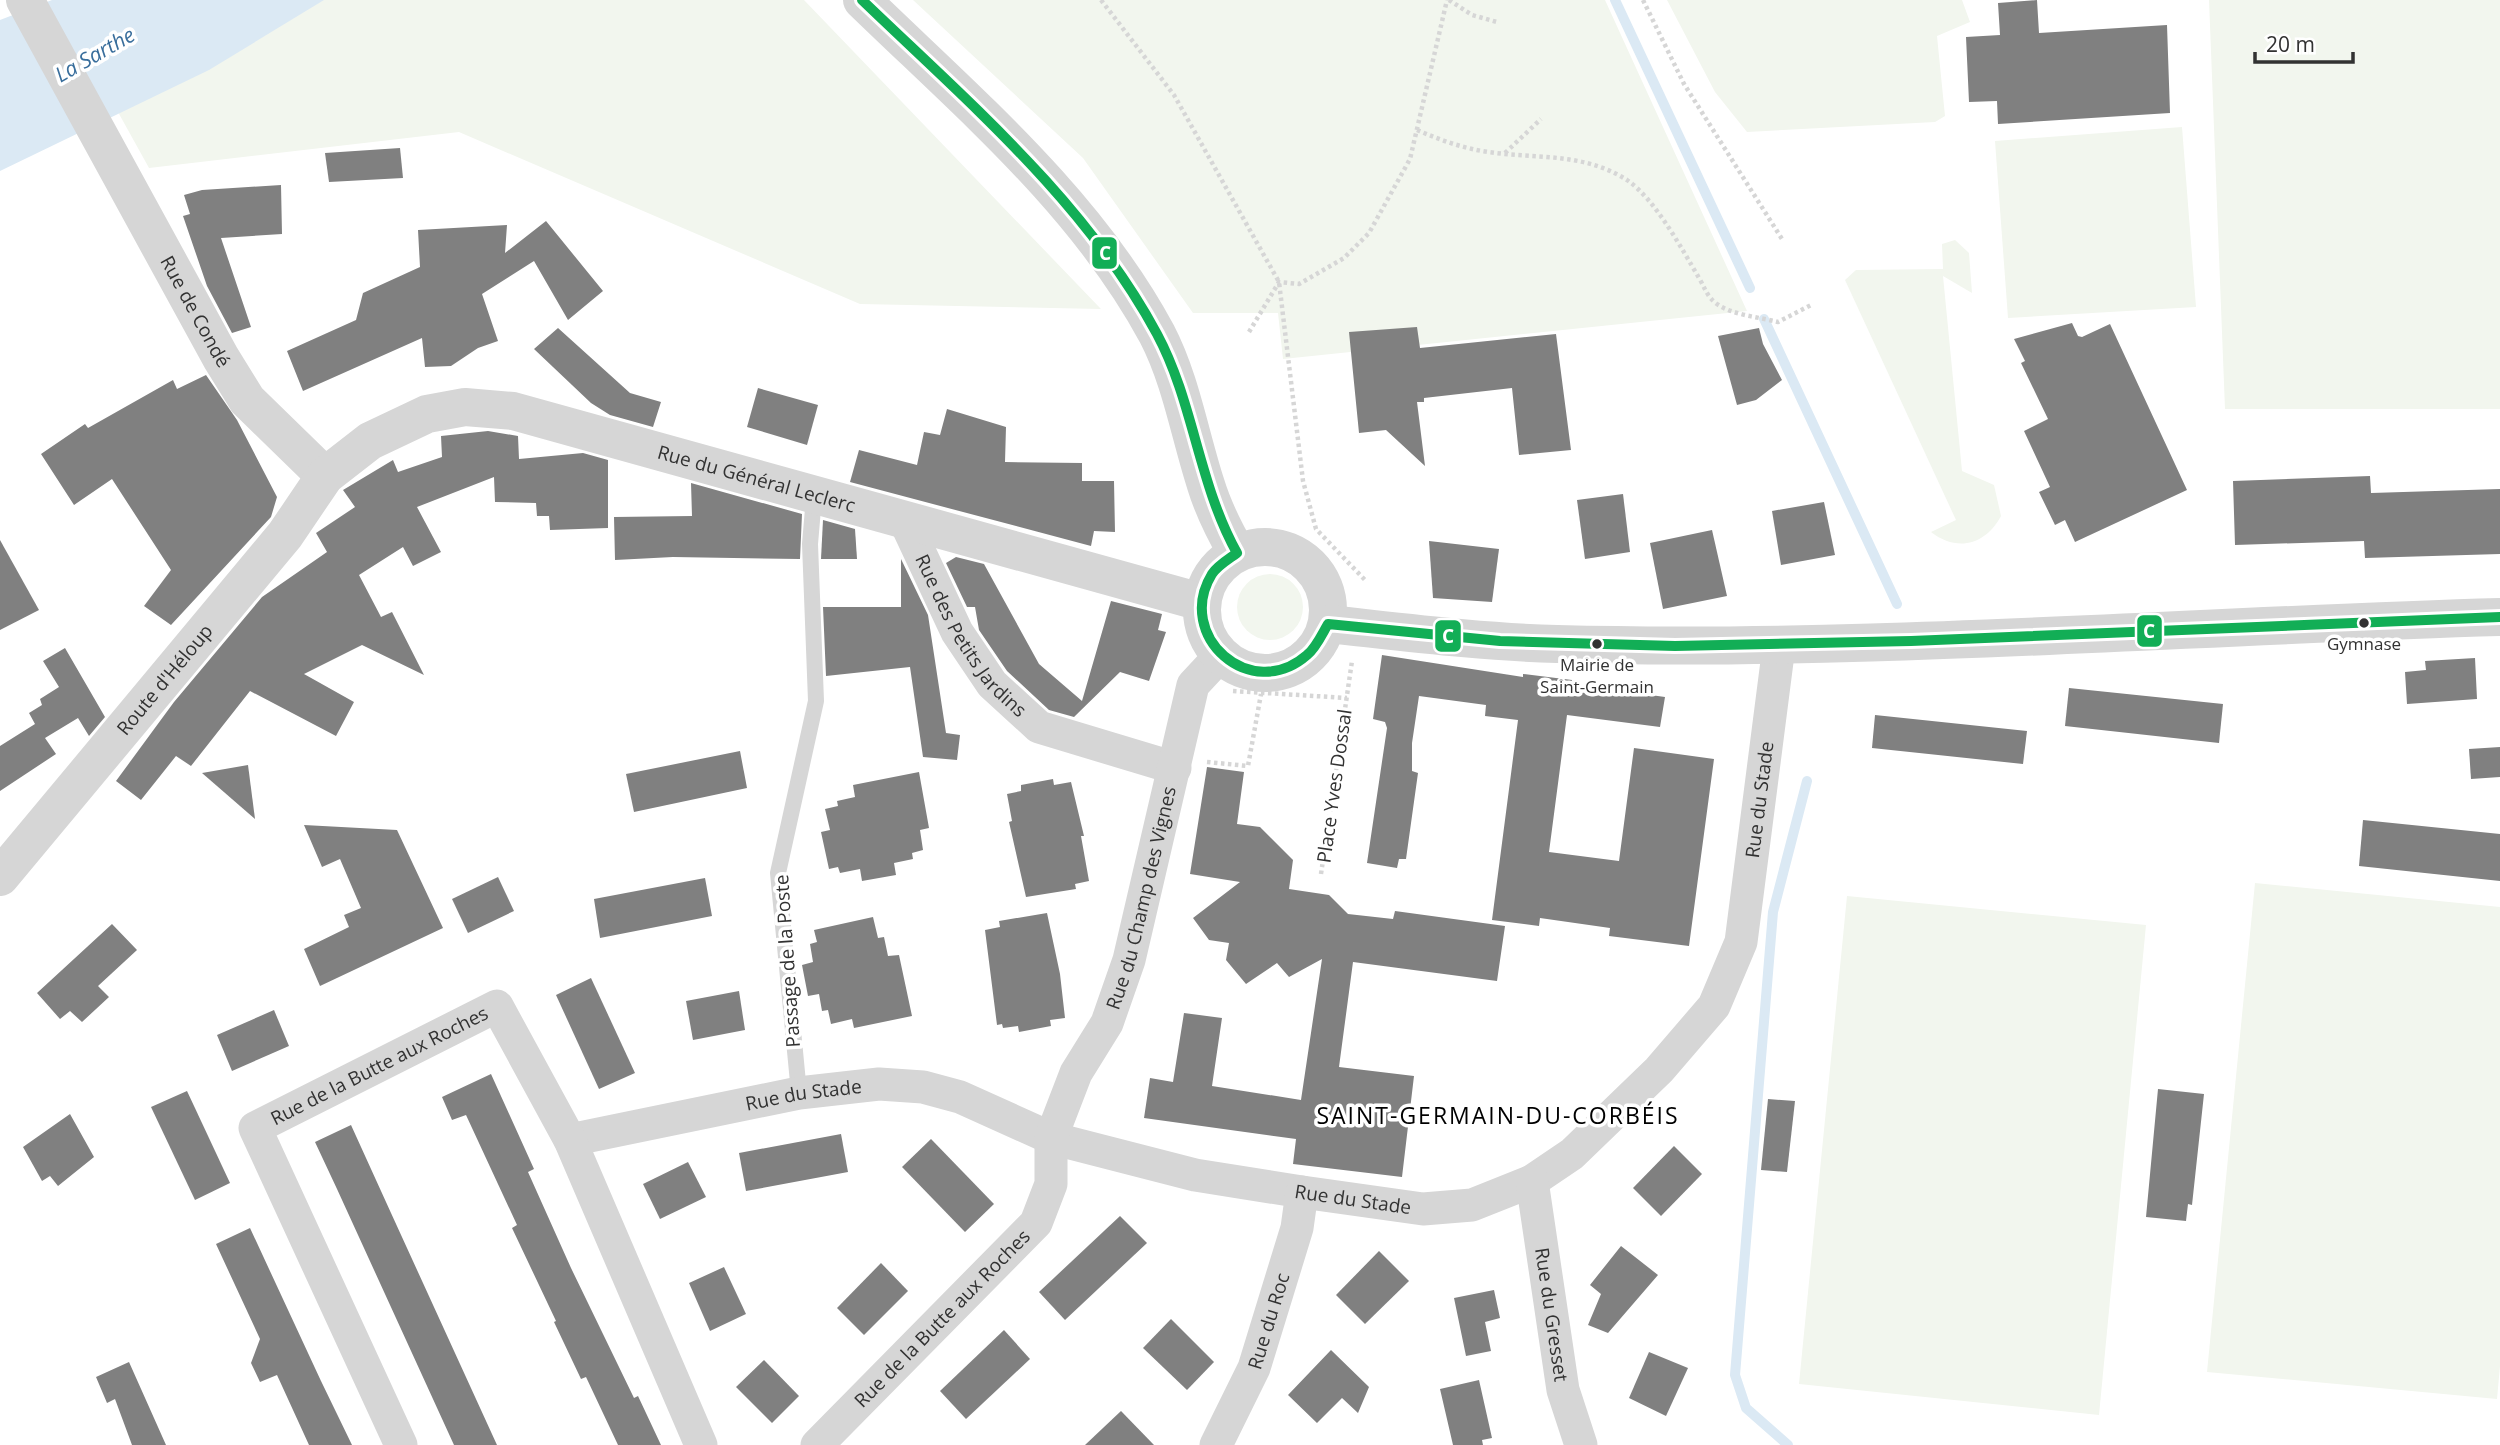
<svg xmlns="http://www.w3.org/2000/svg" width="2500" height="1445" font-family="'Open Sans',sans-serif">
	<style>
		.green { fill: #f2f6ee }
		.water { fill: #dbe9f4 }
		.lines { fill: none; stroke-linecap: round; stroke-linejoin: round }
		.stream { stroke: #dbe9f4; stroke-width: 10 }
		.building { fill: #808080 }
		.path { stroke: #d6d6d6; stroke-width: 4.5; stroke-dasharray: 3.5 3.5; stroke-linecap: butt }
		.service { stroke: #d6d6d6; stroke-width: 16 }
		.minor { stroke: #d6d6d6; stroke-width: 33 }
		.tertiary { stroke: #d6d6d6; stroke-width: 38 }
		.bus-1-casing { stroke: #fff; stroke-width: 16 }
		.bus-1 { stroke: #12ae56; stroke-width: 10 }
		.bus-dot { fill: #323232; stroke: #fff; stroke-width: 2.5 }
		.labels { text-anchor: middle; stroke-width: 7; stroke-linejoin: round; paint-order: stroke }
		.bus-label { font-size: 17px; fill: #323232; stroke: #fff }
		.street-label { font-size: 19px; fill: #323232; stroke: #fff }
		.water-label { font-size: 21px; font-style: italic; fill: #396e9c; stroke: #fff }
		.quarter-label { font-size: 23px; letter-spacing: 2px; fill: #000; stroke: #fff }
		.line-badge { stroke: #fff; stroke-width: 2.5 }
		.badge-label { font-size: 19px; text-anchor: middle; font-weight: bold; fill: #fff }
	</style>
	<rect width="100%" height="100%" fill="#fff"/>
	<g class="green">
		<path d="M289,0H804L1101,309L860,304L459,132L149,168L113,103Z"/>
		<path d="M913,0H1605L1747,311L1283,359L1278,313H1193L1083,158Z"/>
		<path d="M1667,0H1962L1970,22L1937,36L1945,116L1935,122L1747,132L1715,92Z"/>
		<path d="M2209,0H2500V409H2225Z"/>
		<path d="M2182,127L2196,307L2008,318L1995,141Z"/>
		<path d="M1955,240L1969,253L1972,293L1943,276L1962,471L1994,485L2001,516C1986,544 1958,553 1931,532L1956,520L1845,280L1856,270L1943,269L1942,244Z"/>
		<circle cx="1270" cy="607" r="33"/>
		<path d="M2255,883L2500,907V1366L2497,1399L2207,1372Z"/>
		<path d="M1847,896L2146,925L2099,1415L1799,1384Z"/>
	</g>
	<path class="water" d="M52,0H324L209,70L0,171V20Z"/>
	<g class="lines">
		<g class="stream">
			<path d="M1615,0L1750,288"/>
			<path d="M1764,319L1897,604"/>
			<path d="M1788,1445L1746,1408L1735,1375L1773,912L1807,781"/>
		</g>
	</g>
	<g class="building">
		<path d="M2037,0L2039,33L2167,25L2170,113L1998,124L1997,101L1969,102L1966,37L2000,35L1998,3Z"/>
		<path d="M400,148L403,178L329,182L325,153Z"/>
		<path d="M281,185L282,234L221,238L251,327L232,333L207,286L183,216L190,214L184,195L202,190Z"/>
		<path d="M546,221L603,291L568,320L534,261L482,294L498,341L478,348L451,366L425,367L422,338L303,391L287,351L356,320L363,293L420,267L418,230L507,225L505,253Z"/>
		<path d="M2072,323L2078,336L2082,337L2110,324L2187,490L2075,542L2065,520L2055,525L2039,492L2050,487L2024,431L2048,419L2021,363L2025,361L2014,339Z"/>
		<path d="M1417,327L1420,348L1556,334L1571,450L1519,455L1512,388L1424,398V402H1417L1425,466L1386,430L1359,433L1349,332Z"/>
		<path d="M558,328L630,393L661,402L653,427L610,415L591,403L534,349Z"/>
		<path d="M1759,328L1763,344L1782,380L1756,400L1737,405L1718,336Z"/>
		<path d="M206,375L237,420L277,497L271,517L171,625L144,606L171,570L112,479L74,505L41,454L85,424L88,428L173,380L177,389Z"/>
		<path d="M758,388L818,405L807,445L747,427Z"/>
		<path d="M947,409L1006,427L1005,462L1082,463V481H1114L1115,532L1094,531L1091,546L850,482L859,450L917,465L924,432L940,435Z"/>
		<path d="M488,431L518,436L519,459L583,453L608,460V528L550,530L549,516H537L536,503L495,502L494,477L417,507L441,552L413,566L403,547L359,575L381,617L392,612L424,675L362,645L304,674L354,702L336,736L250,691L191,766L176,756L141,800L116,781L174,702L262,597L327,552L316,533L355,507L343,490L393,460L398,472L442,457L441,436Z"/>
		<path d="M2370,476L2371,493L2500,489V554L2365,558L2364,541L2235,545L2233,481Z"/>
		<path d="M691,483L802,514L800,559L673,557L615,560L614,517L692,516Z"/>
		<path d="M1623,494L1630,552L1585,559L1577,500Z"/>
		<path d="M1824,502L1835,555L1781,565L1772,511Z"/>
		<path d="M823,520L855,529L857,559H821Z"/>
		<path d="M1712,530L1727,596L1663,609L1650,543Z"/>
		<path d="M0,540L39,610L0,630Z"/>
		<path d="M1429,541L1499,549L1492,602L1433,598Z"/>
		<path d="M956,557L984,564L1039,664L1082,701L1111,601L1162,614L1158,630L1166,632L1149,681L1120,672L1074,717L1049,710L1007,671L979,630L975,607H967L946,563Z"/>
		<path d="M901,559L928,615L946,733L960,735L957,760L923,757L910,667L826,676L823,607H901Z"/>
		<path d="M65,648L105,717L89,736L78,718L45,738L56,754L0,791V746L35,724L29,713L42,705L40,699L59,687L43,661Z"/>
		<path d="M1382,655L1523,677V674L1572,680L1571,684L1665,697L1660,727L1567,715L1549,852L1619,861L1634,748L1714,759L1689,946L1609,936L1610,928L1540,918L1539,926L1492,920L1518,720L1485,716L1486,705L1419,696L1412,743V771L1418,773L1406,859H1399L1397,868L1367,863L1387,728L1385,722L1373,719Z"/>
		<path d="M2475,658L2477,699L2407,704L2405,672L2426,670L2425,661Z"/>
		<path d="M2069,688L2223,704L2219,743L2065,726Z"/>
		<path d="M1875,715L2027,731L2023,764L1872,748Z"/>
		<path d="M2500,747V777L2471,779L2469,749Z"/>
		<path d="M740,751L747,788L634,812L626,774Z"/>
		<path d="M248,765L255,819L202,773Z"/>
		<path d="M1207,767L1244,772L1237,824L1260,827L1293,860L1289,889L1329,895L1348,914L1393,919L1395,911L1505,926L1497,981L1353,962L1339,1067L1414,1076L1402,1177L1293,1164L1296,1139L1144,1118L1150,1078L1173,1082L1184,1013L1222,1018L1212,1086L1301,1100L1322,959L1289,977L1277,963L1246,984L1226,960L1229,943L1209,940L1193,918L1240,882L1190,874Z"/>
		<path d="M919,772L929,828L920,830L923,850L912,853L913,859L894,863L896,875L862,881L860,869L840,873L838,867L829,869L821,832L830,830L825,809L838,806L837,801L855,797L853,785Z"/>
		<path d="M1053,779L1054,785L1071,782L1084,836H1081L1089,881L1075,884L1076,889L1026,897L1009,822L1012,821L1007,794L1021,791V785Z"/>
		<path d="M2363,820L2500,834V881L2359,866Z"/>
		<path d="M304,825L397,830L443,928L320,986L304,949L349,927L344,915L361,908L340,859L322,867Z"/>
		<path d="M498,877L514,911L468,933L452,899Z"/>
		<path d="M705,878L712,916L600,938L594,899Z"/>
		<path d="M1047,913L1060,974L1065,1018L1050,1020L1051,1026L1019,1032L1018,1026L1003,1028L1002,1024L997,1025L985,930L1000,927L999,921Z"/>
		<path d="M873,917L878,938L884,937L888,956L899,955L912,1016L854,1028L852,1019L831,1024L828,1010L822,1011L819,994L808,996L802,965L813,962L810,944L817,942L814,930Z"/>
		<path d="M112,924L137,950L98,986L109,997L82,1022L70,1011L60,1019L37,993Z"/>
		<path d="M591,978L635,1073L599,1089L556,995Z"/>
		<path d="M739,991L745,1030L693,1040L686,1001Z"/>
		<path d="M274,1010L289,1046L232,1071L217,1035Z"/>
		<path d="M491,1074L534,1169L528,1172L571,1268L634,1398L638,1396L661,1445H618L586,1377L581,1379L554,1322L556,1321L512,1228L517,1225L466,1115L452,1120L442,1097Z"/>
		<path d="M2158,1089L2204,1094L2192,1205L2188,1204L2186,1221L2146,1217Z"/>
		<path d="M187,1091L230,1183L195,1200L151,1107Z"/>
		<path d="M1768,1099L1795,1101L1787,1172L1761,1170Z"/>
		<path d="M70,1114L94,1157L58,1186L50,1176L42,1181L23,1147Z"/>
		<path d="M351,1125L391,1213L497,1445H454L337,1189L315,1142Z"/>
		<path d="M841,1134L848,1172L746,1191L739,1153Z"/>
		<path d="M931,1139L994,1204L965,1232L902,1167Z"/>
		<path d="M1674,1146L1702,1174L1661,1216L1633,1188Z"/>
		<path d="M688,1162L706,1197L660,1219L643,1184Z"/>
		<path d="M1120,1216L1147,1243L1065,1320L1039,1292Z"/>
		<path d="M250,1228L321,1381L352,1445H309L277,1375L260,1382L251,1363L260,1339L216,1244Z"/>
		<path d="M1621,1246L1658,1275L1608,1333L1588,1325L1601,1294L1590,1285Z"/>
		<path d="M1379,1251L1409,1281L1365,1324L1336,1295Z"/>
		<path d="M881,1263L908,1291L864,1335L837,1308Z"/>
		<path d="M724,1267L746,1314L710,1331L689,1283Z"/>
		<path d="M1494,1290L1500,1318L1485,1322L1491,1351L1466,1356L1454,1298Z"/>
		<path d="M1171,1319L1214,1362L1187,1390L1143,1348Z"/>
		<path d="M1004,1330L1030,1359L966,1419L940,1391Z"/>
		<path d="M1331,1350L1369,1387L1358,1413L1342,1398L1317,1423L1288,1395Z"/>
		<path d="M1649,1352L1688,1368L1666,1416L1629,1398Z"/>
		<path d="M764,1360L799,1396L772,1423L736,1387Z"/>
		<path d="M129,1362L166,1445H132L115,1399L107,1403L96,1377Z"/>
		<path d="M1479,1380L1492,1438L1482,1440L1483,1445H1453L1440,1389Z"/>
		<path d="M1121,1411L1154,1445H1085Z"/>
	</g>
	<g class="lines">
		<g class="path">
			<path d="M1101,0L1174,95L1279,282L1303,481L1316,529L1366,581"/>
			<path d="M1449,0L1472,15L1497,22"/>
			<path d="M1643,0L1684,84L1782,239"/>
			<path d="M1417,130C1440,140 1462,148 1488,152C1536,159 1583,152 1627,180C1655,199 1682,249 1699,278C1705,288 1707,297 1717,304C1732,315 1759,317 1778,322L1813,304"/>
			<path d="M1505,153L1541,119"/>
			<path d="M1249,332L1279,282L1299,284L1344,258L1369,233L1410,159L1447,0"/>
			<path d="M1233,691L1347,698"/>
			<path d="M1207,762L1248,766L1261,694"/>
			<path d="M1321,874L1352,661"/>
		</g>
		<path class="service" d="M799,1093L778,873L816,701L810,544L814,497"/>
		<g class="minor">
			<path id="s1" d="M905,521L957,632L992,684L1039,727L1175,768"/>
			<path id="s2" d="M570,1140L799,1093L879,1084L923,1087L960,1097L1051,1138L1195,1175L1302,1192L1423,1209L1472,1205L1532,1181L1572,1154L1659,1070L1714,1006L1741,942L1779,646"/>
			<path id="s3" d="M1532,1181L1563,1390L1581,1445"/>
			<path id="s4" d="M401,1445L255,1128L497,1006L570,1140L701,1445"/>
			<path id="s5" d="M817,1445L1036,1223L1051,1184V1138L1076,1073L1107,1023L1129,960L1193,685L1220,656"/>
			<path id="s6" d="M1216,1445L1254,1368L1297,1228L1302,1192"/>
		</g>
		<g class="tertiary">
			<path id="s7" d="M25,0L221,358L247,400L325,476"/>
			<path d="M862,0C968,103 1086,202 1157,334C1181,380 1190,436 1206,485C1213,508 1225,532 1237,553"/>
			<circle cx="1265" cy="610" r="63"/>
			<path d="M1328,624C1403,632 1481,642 1557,644C1872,652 2185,626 2500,617"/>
			<path id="s8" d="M0,877L285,535L325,476L370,441L427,414L465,407L513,411L1201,602"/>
		</g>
		<defs>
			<path id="bus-1" d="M862,0C968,102 1086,202 1157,334C1194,403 1198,483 1237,553C1229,559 1218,565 1212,574C1174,636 1251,704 1307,655C1316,648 1322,634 1328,624L1500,641L1675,646L1911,641L2500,617"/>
		</defs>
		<use href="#bus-1" class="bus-1-casing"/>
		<use href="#bus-1" class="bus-1"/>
	</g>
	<g class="bus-dot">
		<circle cx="2364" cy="623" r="6"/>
		<circle cx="1597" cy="644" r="6"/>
	</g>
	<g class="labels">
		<g class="bus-label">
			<text x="2364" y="650">Gymnase</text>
			<text x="1597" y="671">Mairie de<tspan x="1597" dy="22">Saint-Germain</tspan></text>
		</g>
		<g class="street-label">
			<text dy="7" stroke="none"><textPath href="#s7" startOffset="355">Rue de Condé</textPath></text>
			<text dy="7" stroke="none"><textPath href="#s8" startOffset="976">Rue du Général Leclerc</textPath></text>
			<text dy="7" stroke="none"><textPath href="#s1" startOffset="133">Rue des Petits Jardins</textPath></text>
			<text dy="7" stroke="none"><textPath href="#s8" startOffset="257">Route d'Héloup</textPath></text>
			<text transform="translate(1334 786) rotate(-82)" y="7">Place Yves Dossal</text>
			<text dy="7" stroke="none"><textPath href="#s2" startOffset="1456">Rue du Stade</textPath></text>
			<text dy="7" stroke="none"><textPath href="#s5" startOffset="658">Rue du Champ des Vignes</textPath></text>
			<text transform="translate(787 961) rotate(-94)" y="7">Passage de la Poste</text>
			<text dy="7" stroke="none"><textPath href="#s4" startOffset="488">Rue de la Butte aux Roches</textPath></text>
			<text dy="7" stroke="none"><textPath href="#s2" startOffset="238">Rue du Stade</textPath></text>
			<text dy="7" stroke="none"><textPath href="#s2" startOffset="805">Rue du Stade</textPath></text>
			<text dy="7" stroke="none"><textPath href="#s3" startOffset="135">Rue du Gresset</textPath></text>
			<text dy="7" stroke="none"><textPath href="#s5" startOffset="178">Rue de la Butte aux Roches</textPath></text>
			<text dy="7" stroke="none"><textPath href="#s6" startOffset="135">Rue du Roc</textPath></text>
		</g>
		<g class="water-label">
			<text transform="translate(95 55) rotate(-30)" y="7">La Sarthe</text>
		</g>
		<g class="quarter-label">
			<text x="1498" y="1124">SAINT-GERMAIN-DU-CORBÉIS</text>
		</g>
	</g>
	<g class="line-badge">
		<rect x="1091" y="236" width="27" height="34" rx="7" fill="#12ae56"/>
		<rect x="2136" y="614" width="27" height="34" rx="7" fill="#12ae56"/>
		<rect x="1434" y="619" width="28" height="34" rx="7" fill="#12ae56"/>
	</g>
	<g class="badge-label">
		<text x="1105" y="260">C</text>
		<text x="2149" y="638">C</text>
		<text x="1448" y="643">C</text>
	</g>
	<path d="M2255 52v10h98v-10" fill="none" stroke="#323232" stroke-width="3.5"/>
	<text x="2266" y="52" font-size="21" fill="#323232" stroke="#ffffff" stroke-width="5" paint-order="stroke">20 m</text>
</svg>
